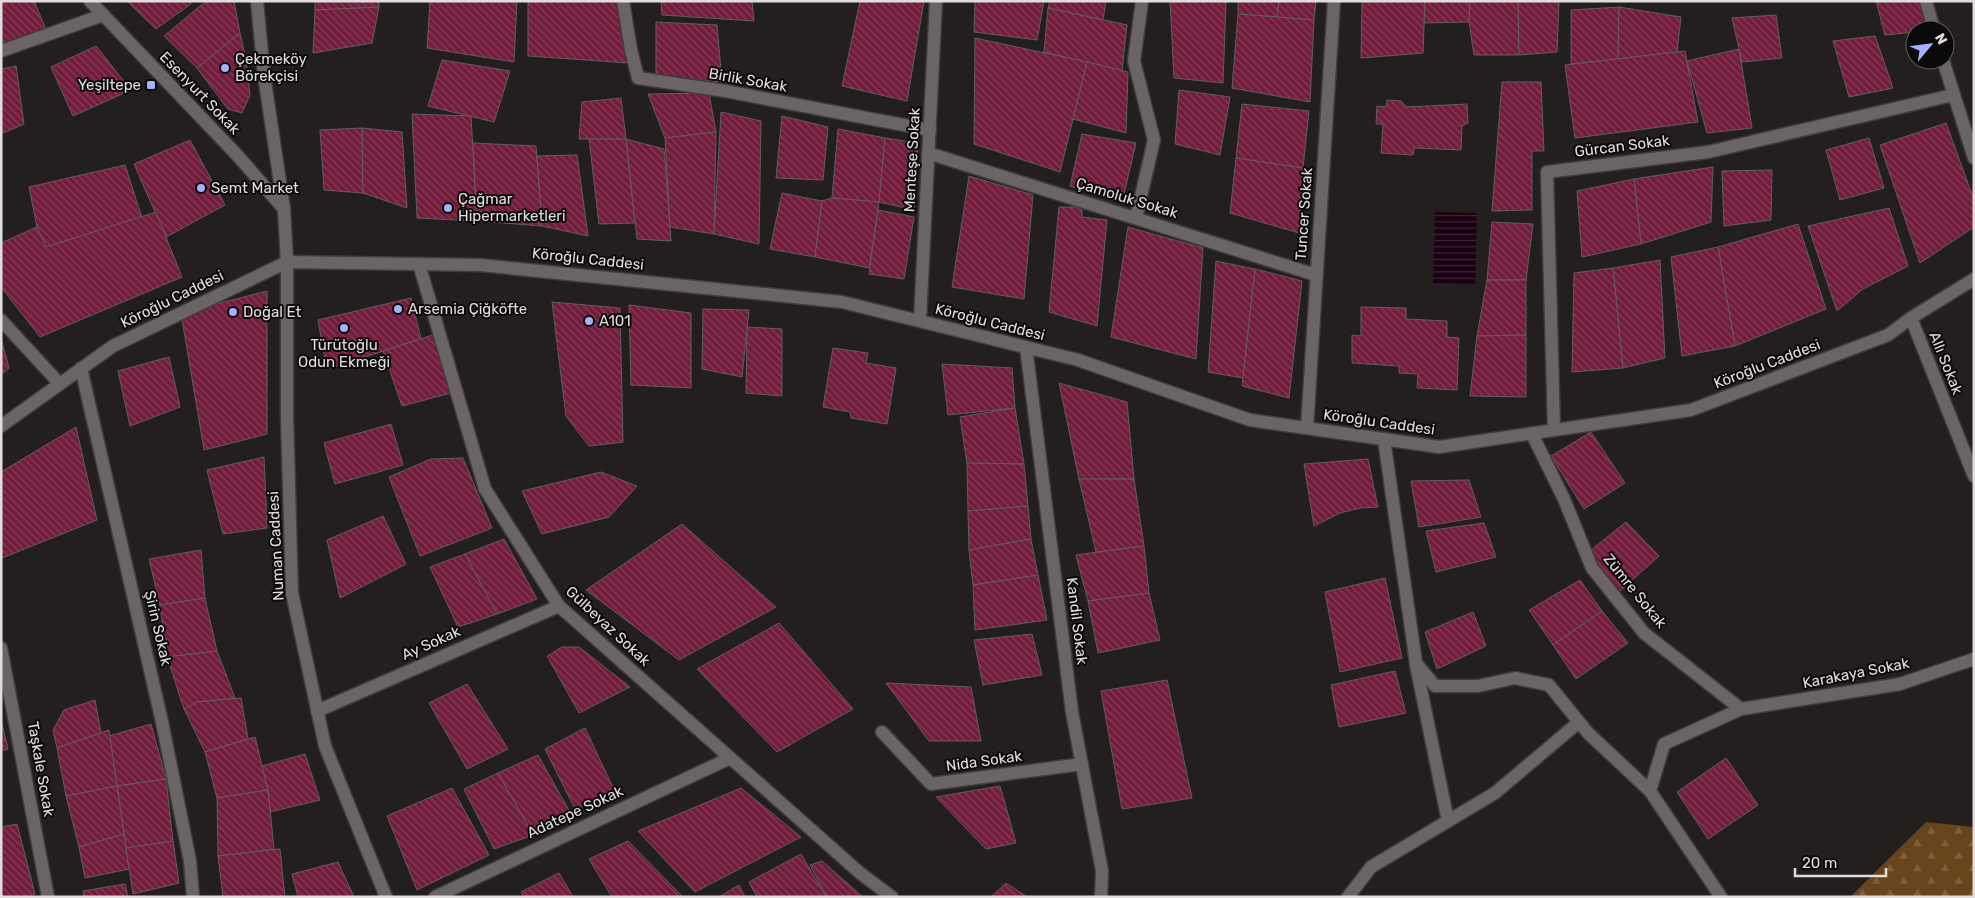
<svg xmlns="http://www.w3.org/2000/svg" width="1975" height="898" font-family="Rubik,sans-serif">
	<style>
		.forest { fill: url(#forest-firs) }
		.water { fill: url(#water-rules) }
		.building { fill: url(#building-back-hatch); stroke: #625d5e }
		.lines { fill: none; stroke-linecap: round; stroke-linejoin: round }
		.minor-casing { stroke: #3f3c3c; stroke-width: 15 }
		.minor { stroke: #6a6564; stroke-width: 12 }
		.poi-dot { fill: #a2b2fd; stroke: #0b0909; stroke-width: 2 }
		.labels { text-anchor: middle; stroke-width: 4; stroke-linejoin: round; paint-order: stroke }
		.poi-label { font-size: 15px; fill: #e0dddc; stroke: #0b0909; text-anchor: start }
		.street-label { font-size: 15px; fill: #e0dddc; stroke: #0b0909 }
	</style>
	<defs>
		<pattern id="forest-firs" width="22" height="20" patternUnits="userSpaceOnUse" patternTransform="scale(1.25)"><rect width="22" height="20" fill="#67441c"/><path d="M5 1l3.5 6h-7zM16 11l3.5 6h-7z" fill="#7c5f3c"/></pattern>
		<pattern id="water-rules" width="6" height="5" patternUnits="userSpaceOnUse" patternTransform="scale(1.25)"><rect width="6" height="5" fill="#1b0014"/><path d="M0 2.5h6" fill="none" stroke="#3c2536"/></pattern>
		<pattern id="building-back-hatch" width="6" height="6" patternUnits="userSpaceOnUse" patternTransform="scale(1.25)"><rect width="6" height="6" fill="#721c3d"/><path d="M-1 5l2 2M0 0l6 6M5-1l2 2" fill="none" stroke="#863d58"/></pattern>
	</defs>
	<rect width="100%" height="100%" fill="#231f1f"/>
	<path class="forest" d="M1926,822L1974,827V897H1850Z"/>
	<path class="water" d="M1435,212L1477,213L1475,284L1433,283Z"/>
	<g class="building">
		<path d="M1,1H34L48,34L6,49L1,36Z"/>
		<path d="M127,1H190L191,4L156,29Z"/>
		<path d="M206,1H234L240,33L197,68L164,36Z"/>
		<path d="M315,1H379V7L315,10Z"/>
		<path d="M430,1H517L514,62L427,48Z"/>
		<path d="M528,1H616L629,63L528,56Z"/>
		<path d="M661,1H752L754,21L662,15Z"/>
		<path d="M860,1H924L907,101L842,86Z"/>
		<path d="M975,1H1044L1037,40L974,32Z"/>
		<path d="M1050,1H1106L1103,20L1048,8Z"/>
		<path d="M1170,1L1226,2L1223,83L1174,78Z"/>
		<path d="M1238,1H1279L1277,17L1238,14Z"/>
		<path d="M1279,1H1316L1314,20L1277,17Z"/>
		<path d="M1425,1L1423,53L1361,58L1362,2Z"/>
		<path d="M1425,1H1470L1469,22L1424,23Z"/>
		<path d="M1470,1H1518L1519,55H1474L1469,22Z"/>
		<path d="M1518,1H1559L1557,52L1519,55Z"/>
		<path d="M1876,1H1920L1927,30H1915V32L1885,35Z"/>
		<path d="M379,7L372,43L313,53L315,10Z"/>
		<path d="M1619,7L1618,59L1571,64V10Z"/>
		<path d="M1619,7L1681,17L1677,52L1618,59Z"/>
		<path d="M1048,8L1127,25L1122,71L1044,52Z"/>
		<path d="M1238,14L1314,20L1310,102L1232,88Z"/>
		<path d="M1776,15L1782,58L1742,62L1732,18Z"/>
		<path d="M656,22L717,25L722,82L656,77Z"/>
		<path d="M240,33L246,60L250,95L242,113L228,109L197,68Z"/>
		<path d="M1875,36L1893,88L1849,97L1833,41Z"/>
		<path d="M975,38L1087,62L1060,172L974,144Z"/>
		<path d="M96,46L131,90L73,116L51,67Z"/>
		<path d="M1739,49L1752,128L1707,133L1687,61Z"/>
		<path d="M1685,51L1698,122L1575,138L1565,65Z"/>
		<path d="M442,60L510,71L494,122L428,106Z"/>
		<path d="M1087,62L1128,72L1126,133L1073,119Z"/>
		<path d="M16,66L24,124L1,134V69Z"/>
		<path d="M1502,82H1541L1544,151H1532V210L1492,211Z"/>
		<path d="M1179,90L1230,97L1220,155L1175,144Z"/>
		<path d="M709,93L716,132L665,138L648,94Z"/>
		<path d="M621,98L626,139H579L582,102Z"/>
		<path d="M1387,100L1401,101L1407,107L1467,104L1468,123L1462,126L1461,150L1414,148L1413,155L1381,153L1383,124H1376L1377,106L1386,107Z"/>
		<path d="M1242,104L1309,111L1303,168L1236,158Z"/>
		<path d="M721,112L761,121L759,244L714,234Z"/>
		<path d="M412,114L471,116L477,221L417,218Z"/>
		<path d="M782,116L828,127L823,180L776,178Z"/>
		<path d="M1946,123L1974,200V227L1920,263L1880,145Z"/>
		<path d="M362,128L363,193L324,190L320,130Z"/>
		<path d="M362,128L402,132L407,208L363,193Z"/>
		<path d="M838,129L885,138L879,202L832,198Z"/>
		<path d="M716,132L714,234L670,227L665,138Z"/>
		<path d="M1082,134L1136,143L1122,202L1070,186Z"/>
		<path d="M885,138L918,143L914,210L879,202Z"/>
		<path d="M1869,138L1884,188L1840,200L1826,150Z"/>
		<path d="M589,139H626L635,223L599,224Z"/>
		<path d="M626,139L664,149L671,241L637,239Z"/>
		<path d="M190,140L225,205L166,237L134,164Z"/>
		<path d="M473,143L536,146L542,226L477,221Z"/>
		<path d="M577,155L588,236L542,226L537,156Z"/>
		<path d="M1236,158L1303,168L1299,233L1230,213Z"/>
		<path d="M125,165L142,218L46,247L37,227L29,187Z"/>
		<path d="M1713,167L1711,222L1641,244L1634,179Z"/>
		<path d="M1772,170L1771,220L1724,226L1722,171Z"/>
		<path d="M969,176L1033,195L1024,299L952,287Z"/>
		<path d="M1634,179L1641,244L1582,257L1577,191Z"/>
		<path d="M782,193L822,201L815,257L770,249Z"/>
		<path d="M832,198L879,202L869,268L815,257L822,201Z"/>
		<path d="M1059,207H1082V217L1107,220L1097,326L1049,312Z"/>
		<path d="M1889,208L1908,266L1863,289L1837,311L1808,226Z"/>
		<path d="M878,210L914,217L904,279L869,274Z"/>
		<path d="M156,212L182,277L40,337L1,287V243L37,227L46,247Z"/>
		<path d="M1492,222L1533,224L1526,280H1487Z"/>
		<path d="M1798,224L1826,309L1735,346L1718,247Z"/>
		<path d="M1128,227L1203,248L1196,359L1111,337Z"/>
		<path d="M1718,247L1735,346L1682,356L1671,257Z"/>
		<path d="M1660,260L1665,358L1623,368L1613,268Z"/>
		<path d="M1216,261L1255,269L1243,378L1208,372Z"/>
		<path d="M1613,268L1623,368L1572,372L1574,273Z"/>
		<path d="M1255,269L1302,281L1289,398L1242,386Z"/>
		<path d="M1487,280H1526V335L1477,336Z"/>
		<path d="M267,291V434L204,450L181,313Z"/>
		<path d="M411,298L421,339L327,369L318,320Z"/>
		<path d="M552,302L620,308L623,442L589,446L566,416Z"/>
		<path d="M629,305L691,313V388L631,385Z"/>
		<path d="M1361,307L1406,308V319L1447,321V337L1459,338L1457,390L1417,388L1418,374L1399,373V366L1352,363V335L1361,336Z"/>
		<path d="M703,309L749,310L742,377L702,369Z"/>
		<path d="M747,327L782,329V396L746,393Z"/>
		<path d="M439,333L455,392L402,406L383,351Z"/>
		<path d="M1526,335V397L1470,396L1477,336Z"/>
		<path d="M1,338L9,368L1,375Z"/>
		<path d="M833,348L868,353L866,363L896,368L887,424L851,418L850,412L823,407Z"/>
		<path d="M169,357L180,407L130,426L118,371Z"/>
		<path d="M942,364L1012,368L1015,408L948,415Z"/>
		<path d="M1059,383L1127,402L1134,479H1079Z"/>
		<path d="M1015,408L1024,464L967,463L960,417Z"/>
		<path d="M391,424L403,465L335,484L324,443Z"/>
		<path d="M76,427L97,520L2,558L1,472Z"/>
		<path d="M1591,432L1625,483L1584,509L1551,456Z"/>
		<path d="M264,457L267,528L223,534L207,470Z"/>
		<path d="M463,458L492,528L420,556L389,477L431,459Z"/>
		<path d="M1368,459L1378,507L1361,508L1340,513L1314,526L1304,464Z"/>
		<path d="M967,463L1024,464L1028,506L968,511Z"/>
		<path d="M601,472L637,486L609,517L542,534L522,491Z"/>
		<path d="M1079,479H1134L1144,546L1096,552Z"/>
		<path d="M1469,480L1481,517L1419,527L1411,481Z"/>
		<path d="M1028,506L1031,539L969,550L968,511Z"/>
		<path d="M383,516L406,564L340,598L327,540Z"/>
		<path d="M1626,522L1659,556L1619,592L1586,554Z"/>
		<path d="M1484,523L1496,557L1436,572L1426,531Z"/>
		<path d="M682,524L776,607L679,660L586,590Z"/>
		<path d="M504,539L537,599L497,614L465,554Z"/>
		<path d="M1031,539L1038,575L973,585L969,550Z"/>
		<path d="M1144,546L1149,593L1088,601L1076,555Z"/>
		<path d="M201,550L205,598L160,605L149,559Z"/>
		<path d="M465,554L497,614L458,627L430,567Z"/>
		<path d="M1038,575L1047,620L975,630L973,585Z"/>
		<path d="M1385,578L1402,658L1340,672L1325,592Z"/>
		<path d="M1580,580L1602,611L1553,645L1529,610Z"/>
		<path d="M1149,593L1160,640L1098,653L1088,601Z"/>
		<path d="M205,598L217,651L167,657L160,605Z"/>
		<path d="M1602,611L1628,643L1576,679L1553,645Z"/>
		<path d="M1473,612L1486,646L1437,669L1425,632Z"/>
		<path d="M779,623L853,709L777,752L697,669Z"/>
		<path d="M1032,634L1042,675L983,685L974,640Z"/>
		<path d="M562,647H579L630,687L579,713L547,656Z"/>
		<path d="M217,651L235,698L197,702L184,709L167,657Z"/>
		<path d="M1395,671L1406,713L1339,727L1331,685Z"/>
		<path d="M1167,680L1192,798L1122,809L1101,691Z"/>
		<path d="M886,683L971,687L981,741H929Z"/>
		<path d="M467,684L508,749L467,769L429,703Z"/>
		<path d="M241,698L248,739L205,752L184,709L197,702Z"/>
		<path d="M95,700L101,733L57,748L53,730L64,710Z"/>
		<path d="M1,720L8,749L1,751Z"/>
		<path d="M151,724L166,779L117,786L109,736Z"/>
		<path d="M585,728L617,796L575,809L545,749Z"/>
		<path d="M109,730L117,786L66,796L57,748Z"/>
		<path d="M255,737L268,790L217,798L205,752Z"/>
		<path d="M305,754L320,800L270,812L268,790L262,766Z"/>
		<path d="M538,755L571,814L533,835L498,773Z"/>
		<path d="M1726,758L1758,805L1708,839L1677,792Z"/>
		<path d="M498,773L533,835L494,849L464,789Z"/>
		<path d="M166,779L173,841L126,848L117,786Z"/>
		<path d="M117,786L124,834L79,847L66,796Z"/>
		<path d="M1000,786L1016,843L986,849L936,797Z"/>
		<path d="M452,788L489,855L417,890L387,816Z"/>
		<path d="M741,788L801,837L695,892L638,831Z"/>
		<path d="M268,790L274,849L218,856L217,798Z"/>
		<path d="M17,824L35,894L27,897H1V827Z"/>
		<path d="M124,834L129,869L85,878L79,847Z"/>
		<path d="M173,841L179,883L133,894L126,848Z"/>
		<path d="M628,841L683,897H612L589,859Z"/>
		<path d="M280,849L285,897H223L218,856Z"/>
		<path d="M801,854L826,897H757L749,882Z"/>
		<path d="M822,861L863,897H827L810,865Z"/>
		<path d="M338,862L354,897H298L292,874Z"/>
		<path d="M559,873L573,897H524L521,892Z"/>
		<path d="M1006,883L1027,897H991Z"/>
		<path d="M125,884L128,897H84L83,891Z"/>
		<path d="M739,885L745,897H719Z"/>
	</g>
	<g class="lines">
		<defs>
			<g id="minor">
				<path d="M90,1L238,156L284,209"/>
				<path d="M257,1L264,75L284,209L287,262V416L292,593L325,746L386,897"/>
				<path d="M623,1L631,50L638,78L725,91L930,130"/>
				<path d="M1926,1L1934,30"/>
				<path d="M1,51L103,15"/>
				<path d="M1943,60L1974,158"/>
				<path d="M928,153L1316,275"/>
				<path d="M1136,218L1154,140L1134,61L1142,1"/>
				<path d="M419,264L485,489L559,606L860,873L892,897"/>
				<path d="M1911,318L1974,476"/>
				<path d="M1,320L59,383"/>
				<path d="M920,321L936,1"/>
				<path d="M1026,347L1072,712L1102,871L1101,897"/>
				<path d="M81,368L162,722L190,861L193,897"/>
				<path d="M1,426L113,346L287,262L480,265L842,302L1078,360L1250,420L1439,447L1691,410L1888,335L1911,318L1974,279"/>
				<path d="M1307,428L1334,1"/>
				<path d="M1554,430L1547,172L1708,152L1953,95"/>
				<path d="M1532,434L1564,499L1592,568L1644,633L1741,709"/>
				<path d="M1384,439L1416,663L1435,686H1478L1515,678L1549,685L1588,733L1650,791"/>
				<path d="M1,648L48,897"/>
				<path d="M1416,665L1448,821"/>
				<path d="M317,711L559,606"/>
				<path d="M882,732L931,784L1082,764"/>
				<path d="M435,897L730,758"/>
				<path d="M1348,897L1371,867L1495,793L1579,722"/>
				<path d="M1721,897L1650,791L1664,744L1741,709L1900,684L1974,659"/>
			</g>
		</defs>
		<use href="#minor" class="minor-casing"/>
		<use href="#minor" class="minor"/>
	</g>
	<g class="poi-dot">
		<circle cx="225" cy="68" r="5"/>
		<rect x="146" y="80" width="10" height="10" rx="2.5"/>
		<circle cx="201" cy="188" r="5"/>
		<circle cx="448" cy="208" r="5"/>
		<circle cx="398" cy="309" r="5"/>
		<circle cx="233" cy="312" r="5"/>
		<circle cx="589" cy="321" r="5"/>
		<circle cx="344" cy="328" r="5"/>
	</g>
	<g class="labels">
		<g class="poi-label">
			<text x="235" y="64">Çekmeköy<tspan x="235" dy="17">Börekçisi</tspan></text>
			<text x="141" y="90" text-anchor="end">Yeşiltepe</text>
			<text x="211" y="193">Semt Market</text>
			<text x="458" y="204">Çağmar<tspan x="458" dy="17">Hipermarketleri</tspan></text>
			<text x="408" y="314">Arsemia Çiğköfte</text>
			<text x="243" y="317">Doğal Et</text>
			<text x="599" y="326">A101</text>
			<text x="344" y="350" text-anchor="middle">Türütoğlu<tspan x="344" dy="17">Odun Ekmeği</tspan></text>
		</g>
		<g class="street-label">
			<text transform="translate(748 80) rotate(10)" y="5">Birlik Sokak</text>
			<text transform="translate(200 93) rotate(46)" y="5">Esenyurt Sokak</text>
			<text transform="translate(1622 146) rotate(-7)" y="5">Gürcan Sokak</text>
			<text transform="translate(912 160) rotate(-87)" y="5">Menteşe Sokak</text>
			<text transform="translate(1127 198) rotate(17)" y="5">Çamoluk Sokak</text>
			<text transform="translate(1304 214) rotate(-86)" y="5">Tuncer Sokak</text>
			<text transform="translate(588 259) rotate(6)" y="5">Köroğlu Caddesi</text>
			<text transform="translate(172 299) rotate(-26)" y="5">Köroğlu Caddesi</text>
			<text transform="translate(990 322) rotate(14)" y="5">Köroğlu Caddesi</text>
			<text transform="translate(1946 363) rotate(68)" y="5">Allı Sokak</text>
			<text transform="translate(1767 364) rotate(-21)" y="5">Köroğlu Caddesi</text>
			<text transform="translate(1379 422) rotate(8)" y="5">Köroğlu Caddesi</text>
			<text transform="translate(276 546) rotate(-93)" y="5">Numan Caddesi</text>
			<text transform="translate(1635 591) rotate(51)" y="5">Zümre Sokak</text>
			<text transform="translate(1077 621) rotate(83)" y="5">Kandil Sokak</text>
			<text transform="translate(608 626) rotate(43)" y="5">Gülbeyaz Sokak</text>
			<text transform="translate(158 628) rotate(77)" y="5">Şirin Sokak</text>
			<text transform="translate(431 643) rotate(-24)" y="5">Ay Sokak</text>
			<text transform="translate(1856 673) rotate(-11)" y="5">Karakaya Sokak</text>
			<text transform="translate(984 761) rotate(-8)" y="5">Nida Sokak</text>
			<text transform="translate(41 769) rotate(80)" y="5">Taşkale Sokak</text>
			<text transform="translate(575 812) rotate(-25)" y="5">Adatepe Sokak</text>
		</g>
	</g>
	<rect width="1975" height="898" fill="none" stroke="#e0dddc" stroke-width="5"/>
	<g transform="translate(1930 45) rotate(61)"><circle r="24" fill="#0b0909" stroke="#605e5d"/>
	<path d="M0-4L9 19L0 12L-9 19Z" fill="#a2b2fd"/>
	<text y="-8" font-size="14" font-weight="bold" text-anchor="middle" fill="#e0dddc">N</text>
	</g>
	<path d="M1795 868v8h91v-8" fill="none" stroke="#e0dddc" stroke-width="2.5"/>
	<text x="1802" y="868" font-size="15" fill="#e0dddc" stroke="#0b0909" stroke-width="4" paint-order="stroke">20 m</text>
</svg>
